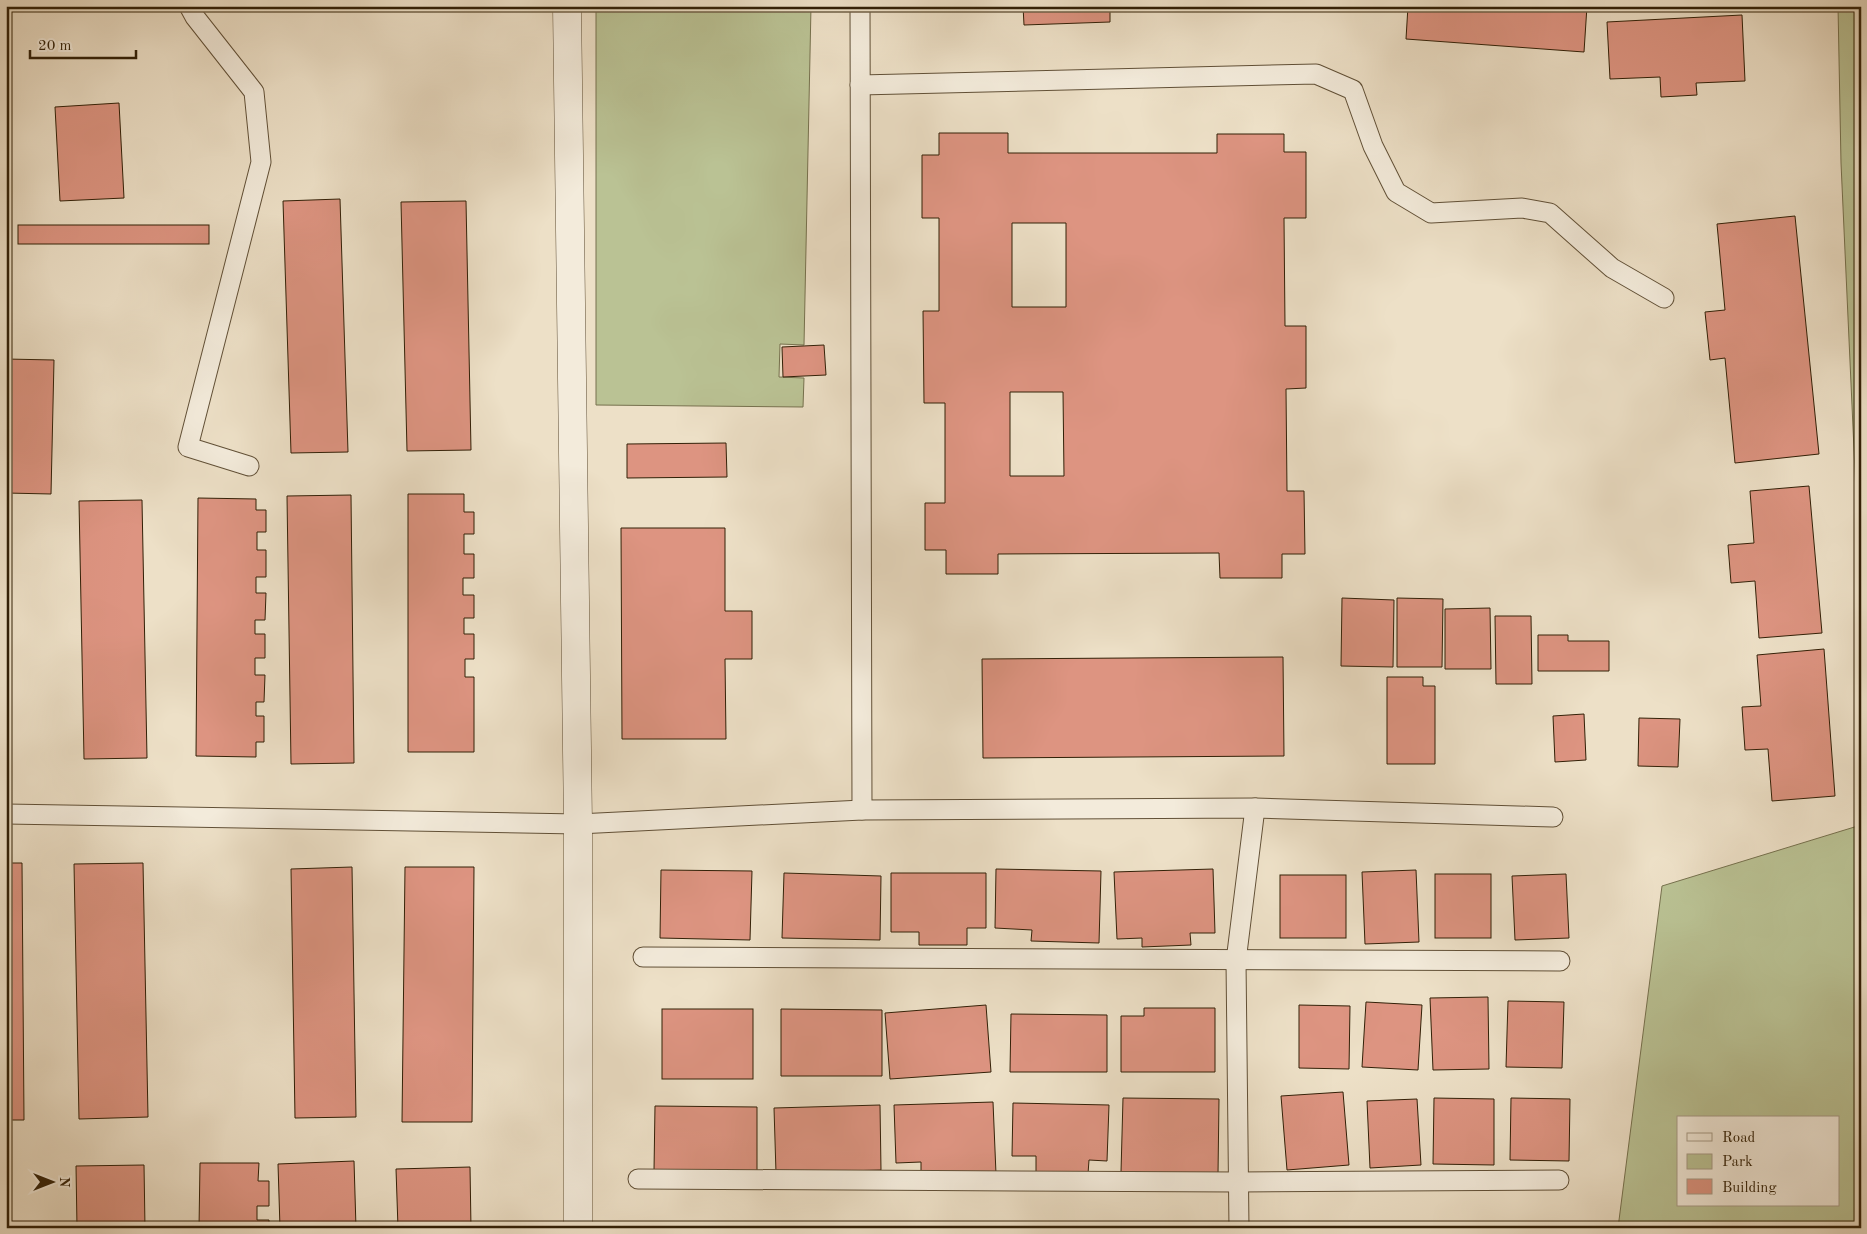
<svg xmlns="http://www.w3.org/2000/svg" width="1867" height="1234" font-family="'Old Standard TT',serif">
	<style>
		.green { fill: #bac294; stroke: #76714e; fill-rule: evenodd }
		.building { fill: #dd9481; stroke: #322007; fill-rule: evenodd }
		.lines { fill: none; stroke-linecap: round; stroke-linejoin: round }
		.lane-casing { stroke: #615037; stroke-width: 21 }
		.street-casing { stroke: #615037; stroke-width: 29 }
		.lane { stroke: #f3ebdb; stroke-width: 19 }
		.street { stroke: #f3ebdb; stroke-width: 28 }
	</style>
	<rect width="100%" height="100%" fill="#ede0c7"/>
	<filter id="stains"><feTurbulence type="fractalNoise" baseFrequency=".004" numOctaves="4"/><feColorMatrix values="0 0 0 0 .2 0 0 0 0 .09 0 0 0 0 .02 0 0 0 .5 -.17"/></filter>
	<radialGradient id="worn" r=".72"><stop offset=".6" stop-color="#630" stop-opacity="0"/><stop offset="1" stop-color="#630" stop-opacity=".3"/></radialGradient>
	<g class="green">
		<path d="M596,6H811L804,345L780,344L779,377L804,378L803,407L596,405Z"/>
		<path d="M1838,6H1861V604L1841,163Z"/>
		<path d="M1861,825V1228H1618L1662,886ZM1678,1118H1838V1205H1678Z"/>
	</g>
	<g class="building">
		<path d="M1023,6H1110V22L1024,25Z"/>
		<path d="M1408,6H1587L1584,52L1406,39Z"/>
		<path d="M1742,15L1745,81L1696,83L1697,95L1661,97L1660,77L1610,79L1607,22Z"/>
		<path d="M119,103L124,198L60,201L55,107Z"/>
		<path d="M939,133H1008V153H1217V134H1284V152H1306V218H1284L1285,326H1306V388L1286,389L1287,491H1304L1305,554H1282V578H1220L1219,553L998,554V574H946V550H925V503H945V403H924L923,311H939V218H922V155H939ZM1012,223H1066V307H1012ZM1010,392H1063L1064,476H1010Z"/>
		<path d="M340,199L348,452L291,453L283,201Z"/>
		<path d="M466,201L471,450L407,451L401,202Z"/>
		<path d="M1795,216L1819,454L1735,463L1725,358L1710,360L1705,312L1725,310L1717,224Z"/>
		<rect x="18" y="225" width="191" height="19"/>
		<rect x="6" y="269" width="4" height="81"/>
		<path d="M824,345L826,375L783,377L782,347Z"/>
		<path d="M6,359L54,360L51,494L6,493Z"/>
		<path d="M726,443L727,477L627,478V444Z"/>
		<path d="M1809,486L1822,633L1759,638L1755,581L1731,583L1728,545L1754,543L1750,491Z"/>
		<path d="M408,494H464V512H474V534H464V554H474V578H463V595H474V618H464V634H474V659H465V677H474V752H408Z"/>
		<path d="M351,495L354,763L291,764L287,496Z"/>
		<path d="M198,498L256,499V510H266V532H257V550H266V577H256V593H266L265,620H255V634H265V658H255V675H265L264,702H256V716H264V742H256V757L196,756Z"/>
		<path d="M142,500L147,758L84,759L79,501Z"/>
		<path d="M621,528H725V611H752V659H725L726,739H622Z"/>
		<path d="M1342,598L1394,600L1393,667L1341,666Z"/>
		<path d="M1397,598L1443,599L1442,667H1397Z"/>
		<path d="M1490,608L1491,669H1445V609Z"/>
		<path d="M1495,616H1531L1532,684H1496Z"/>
		<path d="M1538,635H1568V641H1609V671H1538Z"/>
		<path d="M1824,649L1835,796L1772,801L1768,749L1745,750L1742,707L1761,706L1757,655Z"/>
		<path d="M1283,657L1284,756L983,758L982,659Z"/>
		<path d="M1387,677H1423V686H1435V764H1387Z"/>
		<path d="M1584,714L1586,760L1555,762L1553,716Z"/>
		<path d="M1639,718L1680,719L1678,767L1638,766Z"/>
		<path d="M6,863H22L24,1120H6Z"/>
		<path d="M143,863L148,1117L79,1119L74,864Z"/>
		<path d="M352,867L356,1117L295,1118L291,869Z"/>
		<path d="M405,867H474L472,1122H402Z"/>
		<path d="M996,869L1101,871L1099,943L1031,941L1032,930L995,928Z"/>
		<path d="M1213,869L1215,933H1190L1191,945L1142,947V938L1117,939L1114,872Z"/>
		<path d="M661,870L752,871L750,940L660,938Z"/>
		<path d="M1416,870L1419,942L1365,944L1362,872Z"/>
		<path d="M784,873L881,876L880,940L782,938Z"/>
		<path d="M891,873H986V928H967V945H919V932H891Z"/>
		<rect x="1435" y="874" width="56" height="64"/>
		<path d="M1566,874L1569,938L1515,940L1512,876Z"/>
		<rect x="1280" y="875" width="66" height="63"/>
		<path d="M1488,997L1489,1069L1433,1070L1430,998Z"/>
		<path d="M1508,1001L1564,1002L1562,1068L1506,1067Z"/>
		<path d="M1366,1002L1422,1005L1418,1070L1362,1067Z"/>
		<path d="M986,1005L991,1072L890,1079L885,1013Z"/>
		<path d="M1299,1005L1350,1006L1349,1069L1299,1068Z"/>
		<path d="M1144,1008H1215V1072H1121V1016H1144Z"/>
		<rect x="662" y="1009" width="91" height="70"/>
		<path d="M781,1009L882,1010V1076H781Z"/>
		<path d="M1011,1014L1107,1015V1072H1010Z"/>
		<path d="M1343,1092L1349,1165L1287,1170L1281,1096Z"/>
		<path d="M1123,1098L1219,1099L1218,1174L1121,1172Z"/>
		<path d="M1434,1098L1494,1099V1165L1433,1164Z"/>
		<path d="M1511,1098L1570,1099L1569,1161L1510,1160Z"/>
		<path d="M1417,1099L1421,1165L1370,1168L1367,1101Z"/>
		<path d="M993,1102L996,1174L921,1176V1162L896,1163L894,1105Z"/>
		<path d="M1013,1103L1109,1105L1107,1161L1089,1160L1088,1174H1036V1156H1012Z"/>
		<path d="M880,1105L881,1170L776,1173L774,1108Z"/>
		<path d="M655,1106L757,1107V1171L654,1170Z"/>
		<path d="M354,1161L356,1228H280L278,1164Z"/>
		<path d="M200,1163H259L258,1181H269V1206H257V1220H269V1228H199Z"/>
		<path d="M144,1165L145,1228H77L76,1166Z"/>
		<path d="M470,1167L471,1228H398L396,1169Z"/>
	</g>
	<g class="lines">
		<defs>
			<g id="lane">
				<path d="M189,6L195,17L254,92L261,162L188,447L249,466"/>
				<path d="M860,6L862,810"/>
				<path d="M860,85L1316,74L1353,90L1373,146L1396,192L1431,213L1522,208L1550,213L1612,268L1664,298"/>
				<path d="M6,814L578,824L862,810L1255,808L1553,817"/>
				<path d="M643,957L1560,961"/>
				<path d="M638,1179L1238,1182L1559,1180"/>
				<path d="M1239,1228L1236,961L1255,808"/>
			</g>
			<path id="street" d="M567,6L578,824V1228"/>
		</defs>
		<use href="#lane" class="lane-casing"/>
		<use href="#street" class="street-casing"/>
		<use href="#lane" class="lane"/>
		<use href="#street" class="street"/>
	</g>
	<rect width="1867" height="1234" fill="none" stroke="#ede0c7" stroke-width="25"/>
	<rect x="8" y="8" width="1852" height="1219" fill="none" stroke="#322007" stroke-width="2.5"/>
	<rect x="12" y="12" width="1842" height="1209" fill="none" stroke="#322007"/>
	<rect x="1677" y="1116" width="162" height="90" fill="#f3ebdb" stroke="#a69a86"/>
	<rect x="1687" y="1133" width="25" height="8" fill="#f3ebdb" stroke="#a69a86"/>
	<text x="1722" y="1142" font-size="15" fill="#322007">Road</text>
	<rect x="1687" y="1154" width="25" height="15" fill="#bac294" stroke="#a69a86"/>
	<text x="1722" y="1166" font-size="15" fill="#322007">Park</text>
	<rect x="1687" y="1179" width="25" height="15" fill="#dd9481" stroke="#a69a86"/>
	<text x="1722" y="1192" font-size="15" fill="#322007">Building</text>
	<g transform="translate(52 1182) rotate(90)" stroke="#f3ebdb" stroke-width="4" paint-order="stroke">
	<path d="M0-4L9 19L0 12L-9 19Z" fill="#322007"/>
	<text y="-8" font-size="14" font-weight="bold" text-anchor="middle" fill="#322007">N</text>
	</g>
	<path d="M30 50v8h106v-8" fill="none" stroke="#322007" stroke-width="2.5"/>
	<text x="38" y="50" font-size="15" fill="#322007" stroke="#f3ebdb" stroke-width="4" paint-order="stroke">20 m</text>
	<rect width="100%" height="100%" filter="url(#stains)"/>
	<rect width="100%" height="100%" fill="url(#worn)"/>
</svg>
